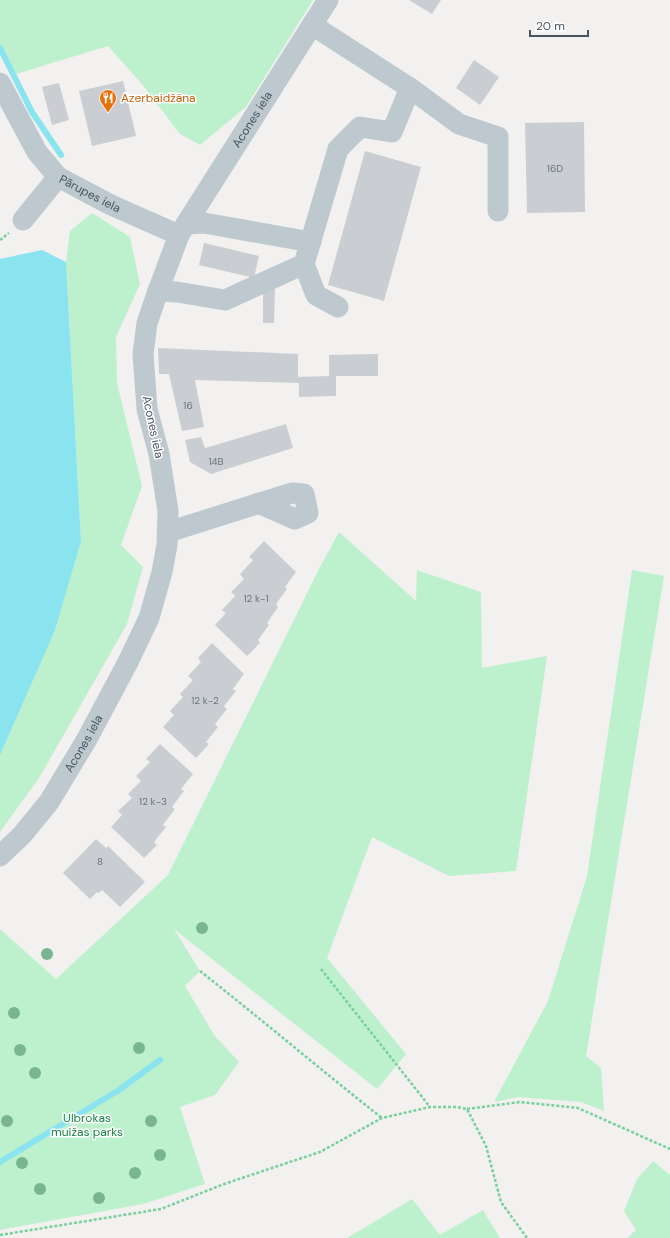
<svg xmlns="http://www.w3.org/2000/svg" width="670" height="1238" font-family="'DM Sans',sans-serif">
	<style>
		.green { fill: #bdf1cd }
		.water { fill: #89e4f0 }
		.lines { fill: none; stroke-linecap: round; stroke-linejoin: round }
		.stream { stroke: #89e4f0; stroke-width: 6 }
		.building { fill: #caced3 }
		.path { stroke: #74d19b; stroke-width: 2.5; stroke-dasharray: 3 2; stroke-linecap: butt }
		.minor { stroke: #bdc9cf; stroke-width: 21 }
		.tree { fill: #78b590 }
		.labels { text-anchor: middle; stroke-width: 3; stroke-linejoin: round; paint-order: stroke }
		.number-label { font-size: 10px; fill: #68747b }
		.food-label { font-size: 12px; fill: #c56008; stroke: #fff; text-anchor: start }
		.street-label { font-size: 12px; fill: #47565e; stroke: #fff }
		.park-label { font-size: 12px; fill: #148442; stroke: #fff }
	</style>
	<rect width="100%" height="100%" fill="#f3f0f0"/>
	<g class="green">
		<path d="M0,0H313L246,107L200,145L180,134L142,84L108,46L13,75L0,48Z"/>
		<path d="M92,213L130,237L140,284L116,337L117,383L142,486L121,545L143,567L127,624L39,778L0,832V755L81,541L66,262L70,231Z"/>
		<path d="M339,532L416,601L417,570L481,592L482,668L547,656L516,871L449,876L372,837L327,958L406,1054L377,1089L174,929L200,971L185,986L214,1035L239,1062L215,1095L180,1107L205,1184L143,1204L0,1230V929L56,979L168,875L319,569Z"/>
		<path d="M632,570L664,576L586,1056L601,1068L604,1111L581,1102L518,1097L494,1102L548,1001L587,876Z"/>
		<path d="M653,1161L670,1175V1238H627L636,1230L624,1211L637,1179Z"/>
		<path d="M412,1199L440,1235L483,1210L500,1238H347Z"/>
	</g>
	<path class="water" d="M42,250L66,262L81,541L55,630L0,755V259Z"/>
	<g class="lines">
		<g class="stream">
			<path d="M0,48L32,112L61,155"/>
			<path d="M0,1162L119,1090L160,1060"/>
		</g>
	</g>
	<g class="building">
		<path d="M409,0H441L432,14Z"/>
		<path d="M474,60L499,77L480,105L456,88Z"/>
		<path d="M123,81L136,136L92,146L79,91Z"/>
		<path d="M59,83L69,120L52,125L42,87Z"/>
		<path d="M584,122L585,212L527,213L525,123Z"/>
		<path d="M365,151L421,167L384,301L328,285Z"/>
		<path d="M204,243L259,256L254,278L199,265Z"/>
		<path d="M263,288H275L274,323H263Z"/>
		<path d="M158,348L298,354V377L329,376V355L378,354V376H336V396L299,397V383L195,380L204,427L182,431L169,374H159Z"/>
		<path d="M286,424L293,448L211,474L190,462L185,440L201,437L205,448Z"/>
		<path d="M264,541L296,572L285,587L287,589L276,604L278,607L267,623L269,625L258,640L260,643L247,656L215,625L226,613L222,610L235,596L231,592L244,579L240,574L253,560L249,557Z"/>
		<path d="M212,643L244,674L233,689L236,691L224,706L227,709L215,724L218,727L206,742L209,744L196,758L163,727L174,715L170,711L183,697L180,694L193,680L188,676L201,662L198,658Z"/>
		<path d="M160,744L193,774L181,789L184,791L172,807L175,809L163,825L166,827L154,842L157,845L144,858L111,827L122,815L118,811L132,798L128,794L141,781L136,776L150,762L146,759Z"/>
		<path d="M96,839L106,848L108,846L145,882L120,907L102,890L99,893L97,892L90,899L63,873Z"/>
	</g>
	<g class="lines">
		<g class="path">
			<path d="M0,240L9,233"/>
			<path d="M321,969L430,1107"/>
			<path d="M200,971C261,1019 321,1070 382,1118"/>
			<path d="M467,1109L520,1102L578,1108L670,1149"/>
			<path d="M0,1235L161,1209L224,1184L320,1152L382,1118L430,1107H457L467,1109L486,1146L501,1202L527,1238"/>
		</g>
		<g class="minor">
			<path d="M312,25L410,88L459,124L498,137V211"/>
			<path id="s1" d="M0,83L37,152L58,177L111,205L179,235"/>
			<path d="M23,220L58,177"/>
			<path d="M187,224L204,223L311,242"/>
			<path d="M304,264L316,295L338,307"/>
			<path d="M158,291L177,292L225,300L304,264L338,149L360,127L392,132L410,88"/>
			<path d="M168,532L292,493L304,494L308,513L295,519L258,503"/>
			<path id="s2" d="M0,856L22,835L49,802L87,739L128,662L149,618L162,572L167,545L168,511L159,454L147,409L143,354L147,323L158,291L179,235L328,0"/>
		</g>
	</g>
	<g class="tree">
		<circle cx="202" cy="928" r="6"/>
		<circle cx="47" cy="954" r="6"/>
		<circle cx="14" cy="1013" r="6"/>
		<circle cx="139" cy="1048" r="6"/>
		<circle cx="20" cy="1050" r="6"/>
		<circle cx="35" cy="1073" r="6"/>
		<circle cx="7" cy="1121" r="6"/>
		<circle cx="151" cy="1121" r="6"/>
		<circle cx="160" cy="1155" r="6"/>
		<circle cx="22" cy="1163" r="6"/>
		<circle cx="135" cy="1173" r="6"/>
		<circle cx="40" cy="1189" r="6"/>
		<circle cx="99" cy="1198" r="6"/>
	</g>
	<defs>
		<symbol id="restaurant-pin" viewBox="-11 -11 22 30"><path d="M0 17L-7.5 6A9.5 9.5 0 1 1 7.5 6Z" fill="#e8710a" stroke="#fff"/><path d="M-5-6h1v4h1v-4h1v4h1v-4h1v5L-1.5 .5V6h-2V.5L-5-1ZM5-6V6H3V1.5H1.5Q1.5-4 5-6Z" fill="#fff"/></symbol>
	</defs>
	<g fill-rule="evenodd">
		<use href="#restaurant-pin" x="98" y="88" width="20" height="27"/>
	</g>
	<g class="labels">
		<g class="number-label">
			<text x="555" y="172">16D</text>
			<text x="188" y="409">16</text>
			<text x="216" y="465">14B</text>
			<text x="256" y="602">12 k-1</text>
			<text x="205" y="704">12 k-2</text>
			<text x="153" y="805">12 k-3</text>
			<text x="100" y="865">8</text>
		</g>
		<g class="food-label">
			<text x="121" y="102">Azerbaidžāna</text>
		</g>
		<g class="street-label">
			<text dy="4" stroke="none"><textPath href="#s2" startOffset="813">Acones iela</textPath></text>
			<text dy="4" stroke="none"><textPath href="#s1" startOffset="147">Pārupes iela</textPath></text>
			<text transform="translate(153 427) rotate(78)" y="4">Acones iela</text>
			<text dy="4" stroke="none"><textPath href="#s2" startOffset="141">Acones iela</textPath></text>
		</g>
		<g class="park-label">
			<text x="87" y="1122">Ulbrokas<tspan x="87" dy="14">muižas parks</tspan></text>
		</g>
	</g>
	<path d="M530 30v6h58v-6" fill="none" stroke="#47565e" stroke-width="2"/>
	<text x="536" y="30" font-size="12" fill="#47565e" stroke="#ffffff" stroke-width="3" paint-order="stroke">20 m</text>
</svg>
